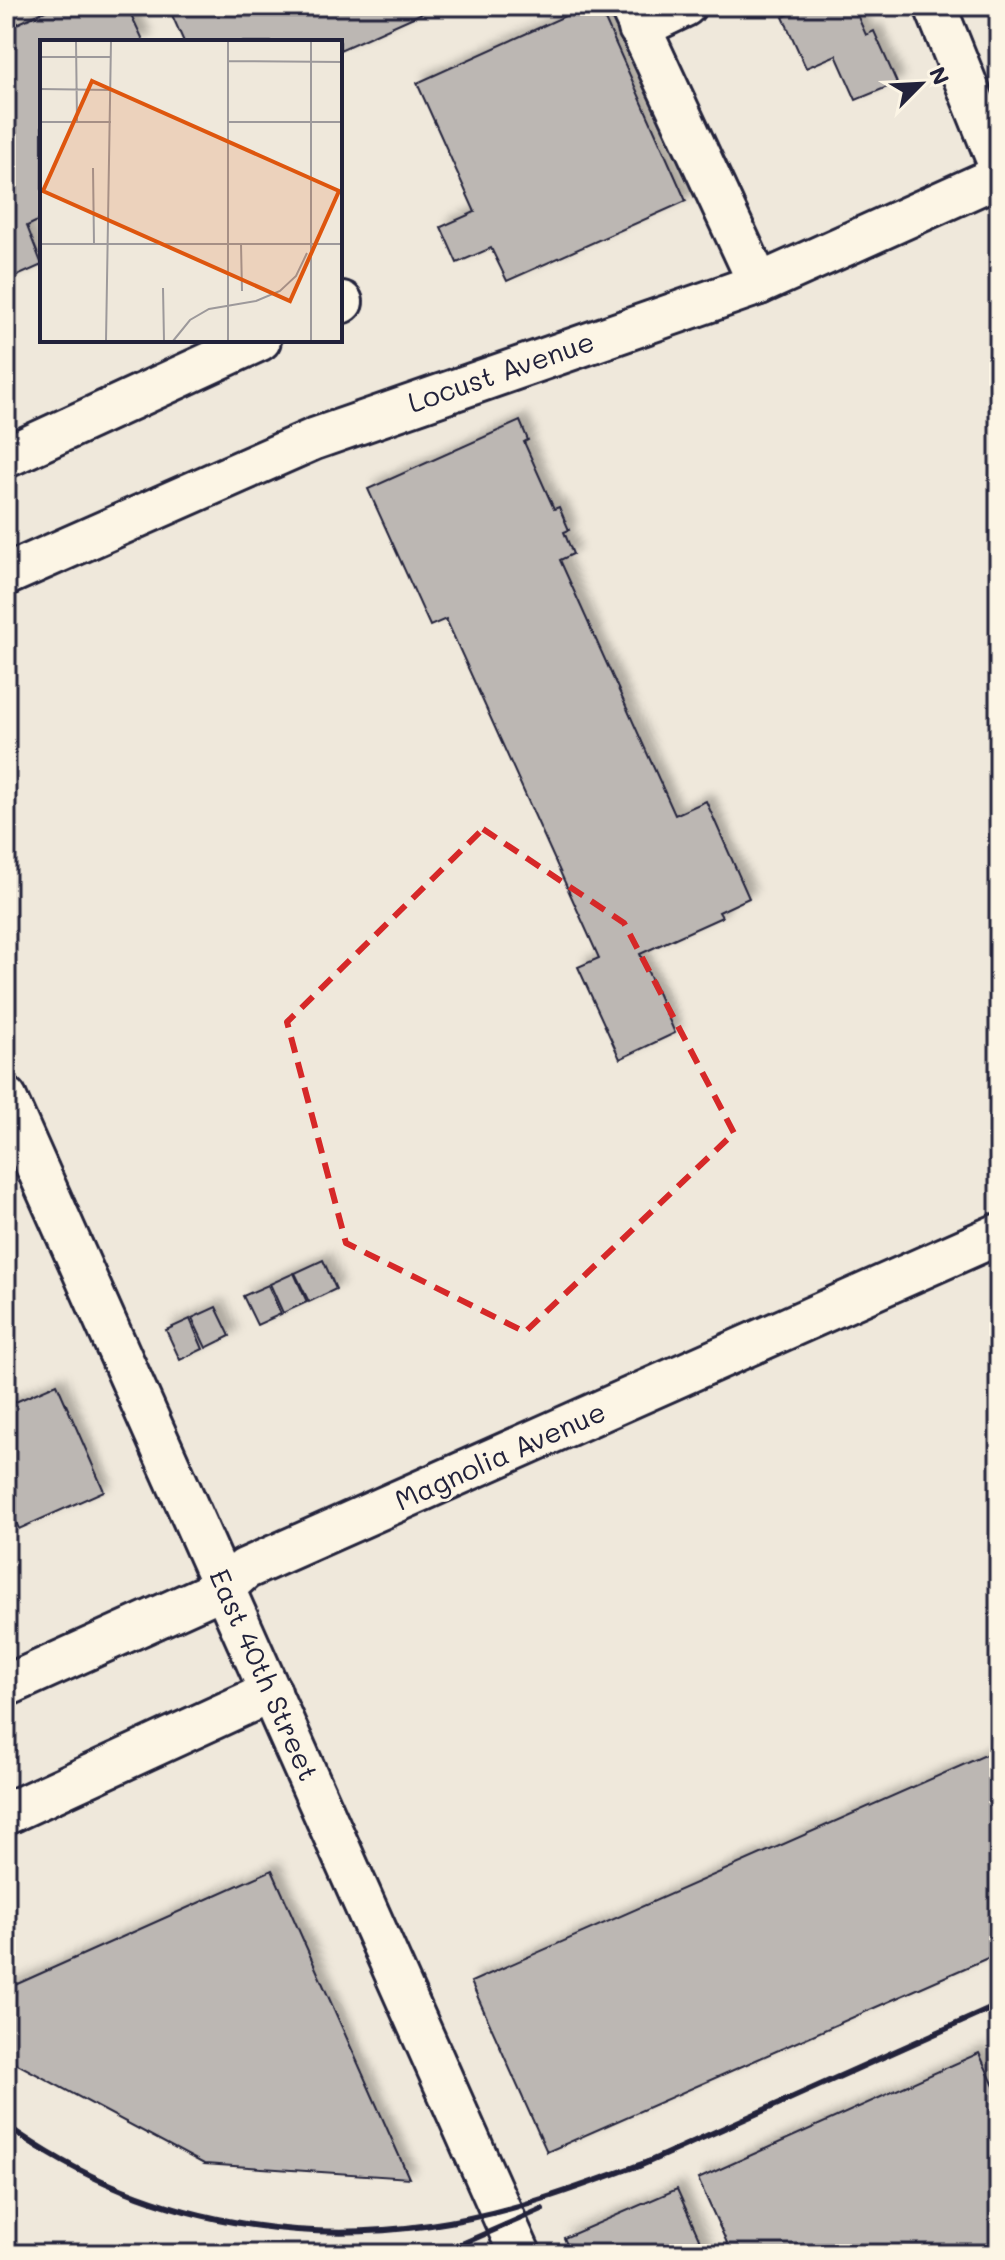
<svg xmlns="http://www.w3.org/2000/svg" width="1005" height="2260" font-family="Mali,sans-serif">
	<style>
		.building { fill: #bcb7b3; stroke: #22223b; stroke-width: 2; filter: url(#shadow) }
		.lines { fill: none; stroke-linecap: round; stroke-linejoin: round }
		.minor-casing { stroke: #22223b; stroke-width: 46 }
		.minor { stroke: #fcf5e5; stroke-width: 40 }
		.rail { stroke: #22223b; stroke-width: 6 }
		.marked { fill: none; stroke: #d62828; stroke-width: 6; stroke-dasharray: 16 10; stroke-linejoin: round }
		.labels { text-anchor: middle; stroke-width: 6; stroke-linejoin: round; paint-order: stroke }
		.street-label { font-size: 28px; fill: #22223b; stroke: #fcf5e5 }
		.inset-road { fill: none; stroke: #9d999b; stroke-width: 2 }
		.view { fill: #de560e; fill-opacity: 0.15; stroke: #de560e; stroke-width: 4 }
		.inset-edge { fill: none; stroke: #22223b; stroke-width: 4 }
	</style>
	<defs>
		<filter id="shadow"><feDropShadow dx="7" dy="-7" stdDeviation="4" flood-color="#0004"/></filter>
	</defs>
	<rect width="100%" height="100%" fill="#efe8db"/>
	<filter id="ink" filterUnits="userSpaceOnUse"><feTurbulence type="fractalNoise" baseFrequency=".0125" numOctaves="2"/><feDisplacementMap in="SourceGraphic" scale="16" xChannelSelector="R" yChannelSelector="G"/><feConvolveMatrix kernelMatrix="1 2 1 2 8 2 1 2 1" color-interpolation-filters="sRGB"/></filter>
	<g filter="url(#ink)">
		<g class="building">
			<path d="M56,6H127L144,42H42V219L27,226L42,265L6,281V29Z"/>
			<path d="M168,6H438L340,50V42H184Z"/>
			<path d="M587,6H599L686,201L507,281L491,248L457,263L441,227L475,212L417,83Z"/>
			<path d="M807,6H853L866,35L874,31L897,83L856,100L836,55L806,68L783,17Z"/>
			<path d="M520,421L528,440L524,442L554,509L559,507L569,530L564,532L573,554L560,560L675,815L706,801L749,898L719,912L722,917L640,954L675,1033L620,1059L578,967L599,958L446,619L430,626L368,489Z"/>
			<path d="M323,1260L336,1289L309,1302L295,1273Z"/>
			<path d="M294,1273L307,1302L283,1313L270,1284Z"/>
			<path d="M268,1285L281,1314L257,1325L243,1296Z"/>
			<path d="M216,1307L230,1336L206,1348L192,1318Z"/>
			<path d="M190,1319L203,1349L180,1360L166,1330Z"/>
			<path d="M57,1384L104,1491L19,1529L6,1500V1406Z"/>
			<path d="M999,1749V1953L547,2152L471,1982Z"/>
			<path d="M272,1870L409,2178L204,2164L6,2058V1989Z"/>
			<path d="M979,2053L999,2097V2254H732L698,2179Z"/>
			<path d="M677,2189L706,2254H571L564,2238Z"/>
		</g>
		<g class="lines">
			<defs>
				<g id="minor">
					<path d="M630,6L759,284"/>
					<path d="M935,6L999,165"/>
					<path d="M639,28L685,6"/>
					<path d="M340,303L342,302"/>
					<path d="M6,457L260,340"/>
					<path d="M6,575L314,439L759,284L999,176"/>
					<path d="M6,1098L520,2254"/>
					<path d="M6,1686L225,1587L245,1569L999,1234"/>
					<path d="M6,1814L271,1692"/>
				</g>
			</defs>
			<use href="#minor" class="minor-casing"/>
			<use href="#minor" class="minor"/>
			<g class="rail">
				<path d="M6,2125C155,2233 340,2256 515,2207C560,2195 604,2177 648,2162"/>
				<path d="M637,2167L999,2005"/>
				<path d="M439,2254L542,2209"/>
			</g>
		</g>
	</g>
	<path class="marked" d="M483,829L624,923L734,1133L525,1332L346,1243L287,1022Z"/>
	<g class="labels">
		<g class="street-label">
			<text transform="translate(501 372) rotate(-19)" y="10">Locust Avenue</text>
			<text transform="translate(500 1456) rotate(-24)" y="10">Magnolia Avenue</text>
			<text transform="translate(264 1675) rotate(66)" y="10">East 40th Street</text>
		</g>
	</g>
	<g transform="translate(40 40)">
		<rect width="302" height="302" fill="#efe8db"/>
		<path class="inset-road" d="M36,1L37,82M0,17H71M188,21L302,22M0,49L71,50M0,82H71M187,82H302M53,128L54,204M0,204H302M201,204L202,251M123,248L124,301M66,301L71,1M133,301L150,280L169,269L216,261L240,251L256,236L267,213M188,301V1M271,301V1"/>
		<path class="view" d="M52,41L299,151L250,261L3,151Z"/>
		<rect width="302" height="302" class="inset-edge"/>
	</g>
	<rect width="1005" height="2260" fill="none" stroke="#fcf5e5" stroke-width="32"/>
	<rect x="16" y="16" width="973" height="2228" fill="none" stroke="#22223b" stroke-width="3" filter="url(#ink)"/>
	<g transform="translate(921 84) rotate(66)" stroke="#fcf5e5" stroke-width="6" paint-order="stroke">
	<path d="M0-6L14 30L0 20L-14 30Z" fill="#22223b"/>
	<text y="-12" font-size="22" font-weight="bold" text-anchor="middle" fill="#22223b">N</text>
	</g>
</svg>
